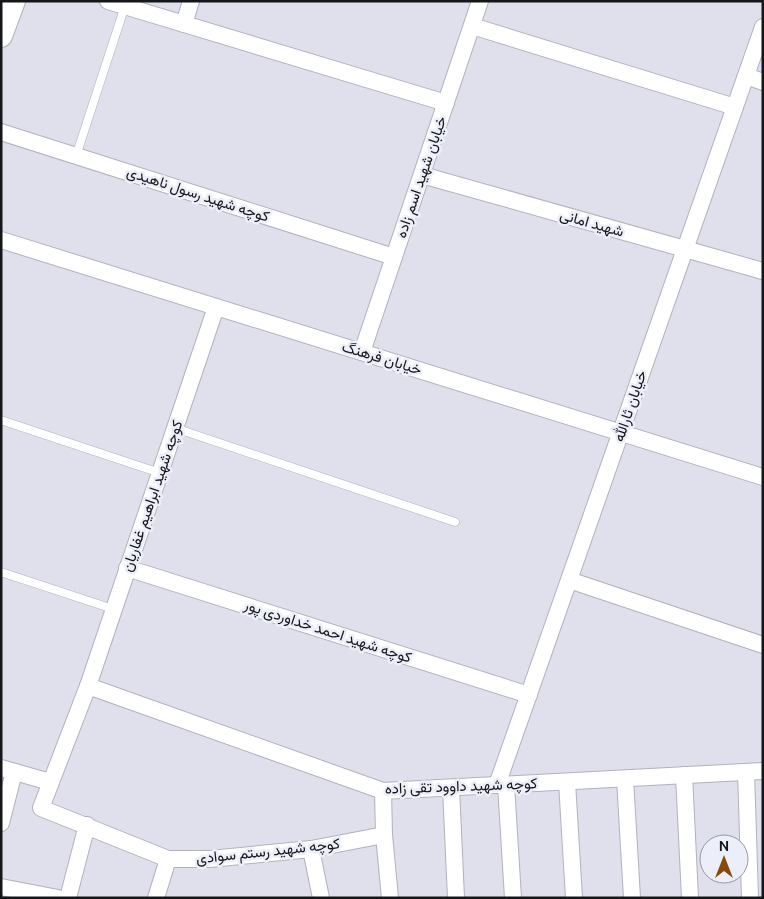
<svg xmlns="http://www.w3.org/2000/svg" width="764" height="899" font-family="Ubuntu,Vazirmatn,sans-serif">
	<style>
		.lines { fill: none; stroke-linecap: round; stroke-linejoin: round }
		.lane-casing { stroke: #b1b2bd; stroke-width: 9 }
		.street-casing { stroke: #b1b2bd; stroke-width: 18 }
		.secondary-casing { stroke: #b1b2bd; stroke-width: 24 }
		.lane { stroke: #fff; stroke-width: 8 }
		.street { stroke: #fff; stroke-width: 16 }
		.secondary { stroke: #fff; stroke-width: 22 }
		.labels { text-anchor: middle; stroke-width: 5; stroke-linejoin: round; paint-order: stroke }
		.street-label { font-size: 15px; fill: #15161a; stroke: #eceef9 }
	</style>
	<rect width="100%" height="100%" fill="#dfe0ec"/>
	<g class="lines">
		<defs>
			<g id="lane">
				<path d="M76,156L125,6"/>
				<path d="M1,420L160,473"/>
				<path d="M175,428L455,522"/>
				<path d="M1,572L113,609"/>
			</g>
			<g id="street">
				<path d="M108,1L446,103"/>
				<path d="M184,24L191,1"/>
				<path d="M472,26L735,107"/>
				<path d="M746,76L763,82"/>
				<path d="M1,132L394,257"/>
				<path d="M422,175L763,271"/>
				<path d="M1,240L763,477"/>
				<path d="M216,307L88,686L41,808L168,859H210L311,849L384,835"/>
				<path d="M362,352L480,1"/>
				<path d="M127,568L529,695"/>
				<path d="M569,580L763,645"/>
				<path d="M88,686L383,791L763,771"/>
				<path d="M1,768L50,782"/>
				<path d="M746,772L750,898"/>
				<path d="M684,775L690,898"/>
				<path d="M625,779L632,898"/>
				<path d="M567,782L574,898"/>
				<path d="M497,785L763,27"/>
				<path d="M506,785L513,898"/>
				<path d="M451,788L456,898"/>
				<path d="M383,791L384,835L390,898"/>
				<path d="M1,823L14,772"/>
				<path d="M311,849L321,898"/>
				<path d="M1,887L58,898"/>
				<path d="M68,898L87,825"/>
				<path d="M156,898L168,859"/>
			</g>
			<path id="secondary" d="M1,36L14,1"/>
		</defs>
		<use href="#lane" class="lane-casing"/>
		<use href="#street" class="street-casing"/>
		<use href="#secondary" class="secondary-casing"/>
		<use href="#lane" class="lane"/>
		<use href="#street" class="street"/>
		<use href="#secondary" class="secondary"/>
	</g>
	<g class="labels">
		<g class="street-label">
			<text transform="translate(421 177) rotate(-71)" y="5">خیابان شهید اسم زاده</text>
			<text transform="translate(198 194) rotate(18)" y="5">کوچه شهید رسول ناهیدی</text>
			<text transform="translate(592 223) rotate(16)" y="5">شهید امانی</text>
			<text transform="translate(382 358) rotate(17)" y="5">خیابان فرهنگ</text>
			<text transform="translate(630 406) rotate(-71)" y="5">خیابان ثارالله</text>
			<text transform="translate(152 496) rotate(-71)" y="5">کوچه شهید ابراهیم غفاریان</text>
			<text transform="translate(328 631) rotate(18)" y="5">کوچه شهید احمد خداوردی پور</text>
			<text transform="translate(461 786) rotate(-2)" y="5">کوچه شهید داوود تقی زاده</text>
			<text transform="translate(268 851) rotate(-6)" y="5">کوچه شهید رستم سوادی</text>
		</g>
	</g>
	<rect width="764" height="899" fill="none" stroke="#15161a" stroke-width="5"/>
	<g transform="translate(724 859)"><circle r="24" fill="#eceef9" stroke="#9698a0"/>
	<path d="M0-4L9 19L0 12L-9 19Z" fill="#874a0a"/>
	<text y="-8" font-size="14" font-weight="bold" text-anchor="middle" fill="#15161a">N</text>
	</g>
</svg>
